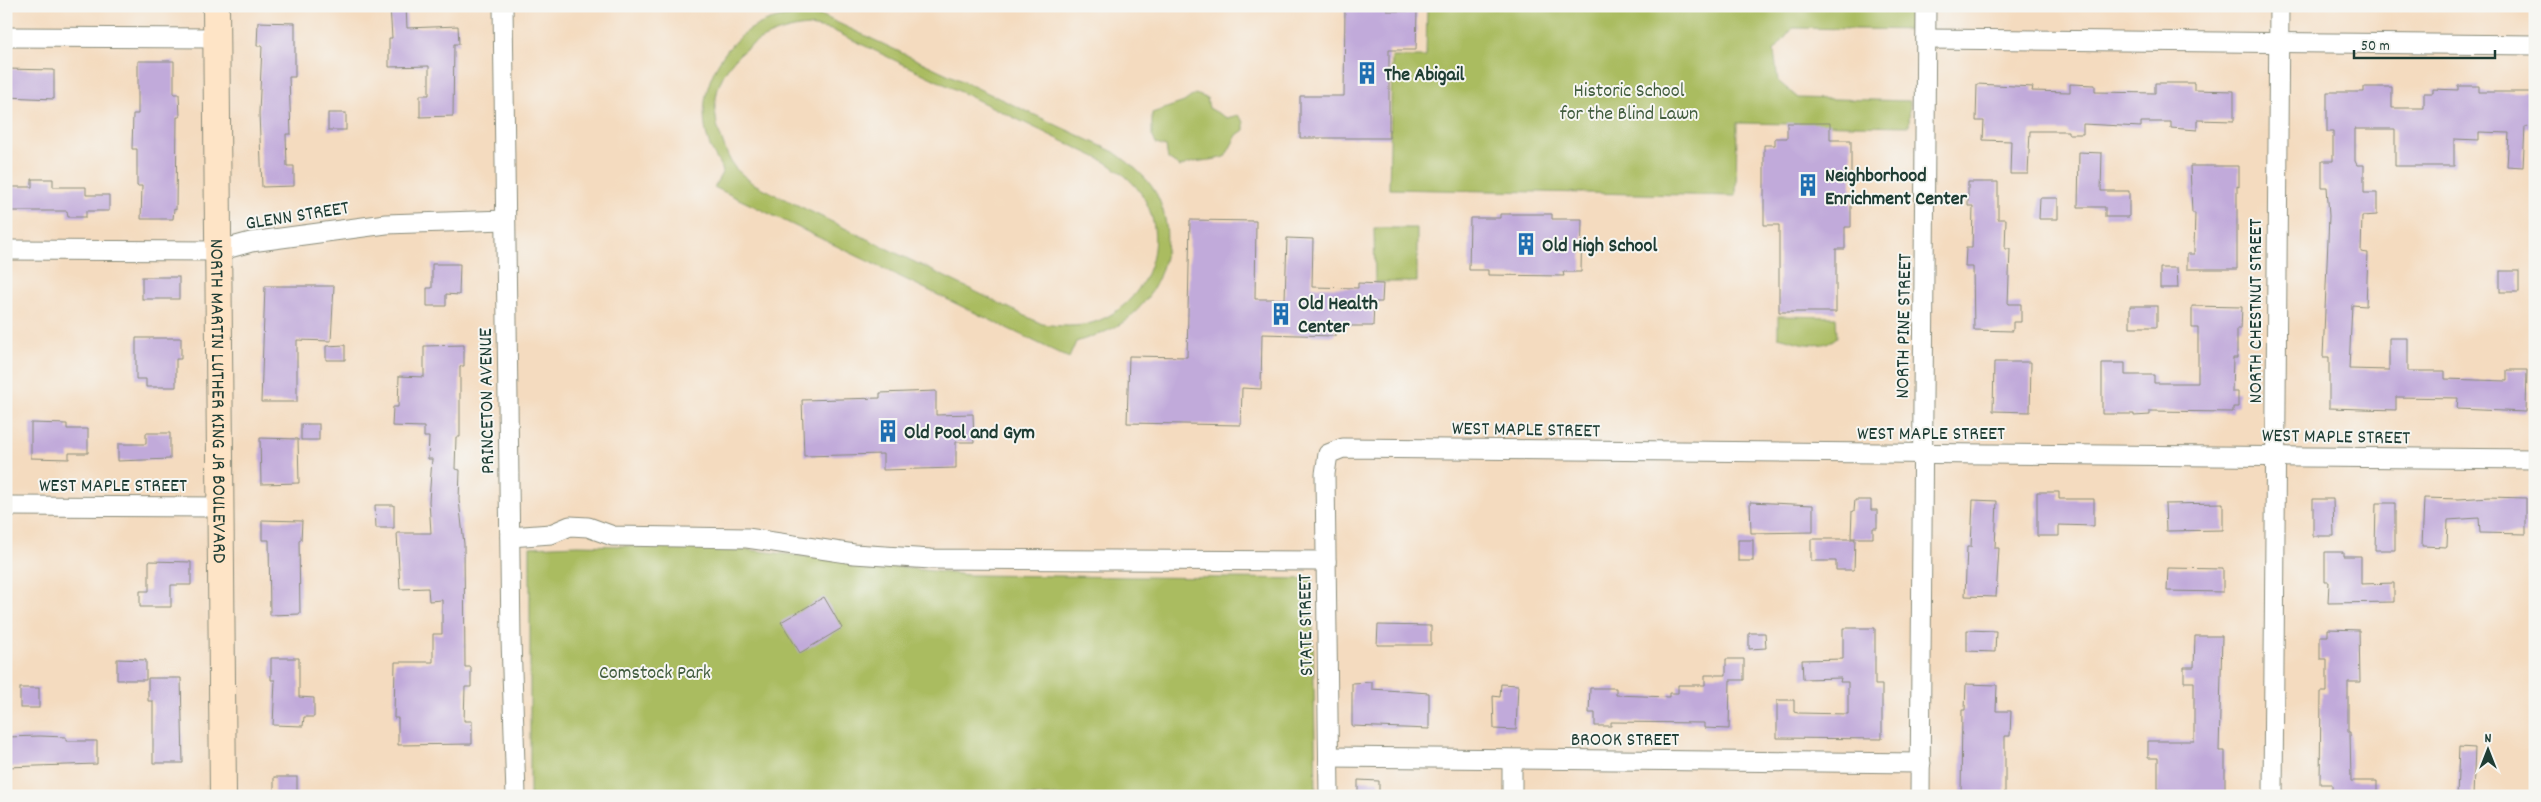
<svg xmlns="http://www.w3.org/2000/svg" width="2541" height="802" font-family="Dekko,sans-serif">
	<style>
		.green { fill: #aabc60; stroke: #647c4a; fill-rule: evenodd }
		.building { fill: #c1aada }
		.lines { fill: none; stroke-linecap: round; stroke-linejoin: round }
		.street-casing { stroke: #8a8c7a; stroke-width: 21 }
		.secondary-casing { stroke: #8a8c7a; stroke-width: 28 }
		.street { stroke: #fff; stroke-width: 19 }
		.secondary { stroke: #fee4c6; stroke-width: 26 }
		.labels { text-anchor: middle; stroke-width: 4; stroke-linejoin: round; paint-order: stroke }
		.poi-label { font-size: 20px; font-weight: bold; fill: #1f3d34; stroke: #f6f6f2; text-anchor: start }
		.park-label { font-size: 20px; fill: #425d3f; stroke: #f6f6f2 }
		.street-label { font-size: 20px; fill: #1f3d34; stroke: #f6f6f2 }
	</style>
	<rect width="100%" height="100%" fill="#f6f6f2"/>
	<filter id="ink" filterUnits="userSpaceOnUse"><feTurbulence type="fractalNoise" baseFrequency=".02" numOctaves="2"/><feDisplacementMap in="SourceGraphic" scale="10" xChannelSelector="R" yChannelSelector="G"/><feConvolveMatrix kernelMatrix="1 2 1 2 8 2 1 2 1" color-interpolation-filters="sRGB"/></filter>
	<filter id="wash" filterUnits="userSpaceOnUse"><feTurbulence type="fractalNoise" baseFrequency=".0096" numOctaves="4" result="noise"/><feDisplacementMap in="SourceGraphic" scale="20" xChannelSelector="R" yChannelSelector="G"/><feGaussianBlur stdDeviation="1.12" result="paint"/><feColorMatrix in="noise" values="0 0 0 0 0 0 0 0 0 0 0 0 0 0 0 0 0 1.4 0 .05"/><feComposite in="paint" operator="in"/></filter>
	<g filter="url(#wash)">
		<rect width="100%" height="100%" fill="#f4dbbf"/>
		<g class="green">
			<path d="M1394,6H1921V30L1793,28L1774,51L1778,81L1798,98L1910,101L1909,126L1737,123L1736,196L1389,189L1392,57H1426L1427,7Z"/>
			<path d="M801,14L823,16L1114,152C1132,165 1152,180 1160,202C1176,242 1163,288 1131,316C1116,330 1096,335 1076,342L1069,358L714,187L723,171C718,161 711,151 708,140C694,96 719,43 760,24C773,18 787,16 801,14ZM809,26L832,30L1106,162C1119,171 1131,179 1140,192C1173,239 1147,304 1095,322C1078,328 1059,326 1042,324L752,183C747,178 740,173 735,168C728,159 723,143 719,132C701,71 753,30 809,26Z"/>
			<path d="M1195,94L1207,98L1209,108L1227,118L1238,115L1244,122V130L1237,135L1225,157C1209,162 1195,159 1180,167L1168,159L1166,147L1156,144L1152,135V113L1184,102Z"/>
			<path d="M1374,228H1417V282H1375Z"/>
			<path d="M1778,316L1836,317L1837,337C1821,352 1796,341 1778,337Z"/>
			<path d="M577,545L733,548L967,575L1312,579L1316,796H530V547Z"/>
		</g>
		<g id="blocks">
			<g class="building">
				<path d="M390,6H406L407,28L458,26L459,44H454L453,116L420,117V95H429V66L389,67V38H392Z"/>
				<path d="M1345,6H1387V11H1417L1416,50H1389V138H1300V96H1344Z"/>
				<path d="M258,22L295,23V77H289L291,134H286L287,166H294V186L262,187L259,113L262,46H257Z"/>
				<path d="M138,61H174V94H179L180,117H177L176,210L174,209L173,219H141L142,186H137V149H132L133,114H138Z"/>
				<path d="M6,69L54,70V99L6,97Z"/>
				<path d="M2155,83H2194V90L2234,91V121L2197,120V130L2171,128V122H2141V127L2083,124V134H2068V131H2030L2028,174H2010L2011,141L1983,140L1984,121H1976L1977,84L2033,87L2032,91L2070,92V84L2095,85V92L2155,93Z"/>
				<path d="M2458,86H2479V92H2535V128L2525,127L2523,167L2507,166L2509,133L2479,132V140L2454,139V166H2395V129H2355V161L2357,165H2364V193H2377V215L2362,216L2361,252L2368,253L2366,306L2352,305L2349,369L2389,370V338H2408V371H2445V379L2507,381V370H2527L2526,412L2457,409L2458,398L2396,397V410L2329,408V357H2323L2329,216L2327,187H2322V161H2333V132H2327V92H2364V87H2392V108H2424V93H2433V89L2458,90Z"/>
				<rect x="328" y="113" width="18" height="17"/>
				<path d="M1787,123H1830V140H1851V227H1845V249H1836V312H1779V225H1764V145H1775V138H1787Z"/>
				<path d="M2079,152L2102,153L2101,191H2129V217H2105V207H2078Z"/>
				<path d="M2190,166H2239V187L2237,186V269H2187V254H2194V249L2195,213H2192Z"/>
				<path d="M32,179H53V187H86V195H109V211H86V217H68L67,211H6V187H32Z"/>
				<path d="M1968,182H1998V219H2006L2005,249H2010L2008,304H2021V322H2013V331L1974,330L1973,267H1965L1966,248H1972L1973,206H1968Z"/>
				<path d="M2040,198H2058V219H2039Z"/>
				<path d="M1500,214H1552V219H1582L1581,272H1563L1564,276L1488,275V270H1469L1470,218H1500Z"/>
				<path d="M1190,220L1256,221L1255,299H1285L1287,238L1313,239L1312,287L1358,288V283L1383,284L1382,302H1374L1373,326H1335V336L1262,334L1261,389L1242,388L1241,425L1127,423L1129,356L1187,357Z"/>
				<path d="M432,264H460L459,295L446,294V306H427V288H432Z"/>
				<path d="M2160,268H2177L2178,288H2160Z"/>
				<rect x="2500" y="271" width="19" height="21"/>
				<rect x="142" y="277" width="37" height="22"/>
				<path d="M265,286H334L331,341L297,340V402H261Z"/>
				<rect x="2130" y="306" width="27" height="21"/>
				<path d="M2192,306L2242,307L2241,329H2237V358H2233L2232,392H2238V407H2233V412L2150,411V415L2134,416V414H2102V363H2125V375H2154V383H2198V328H2192Z"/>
				<path d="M136,338H181V359H176V387H146V379H136Z"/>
				<path d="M345,345V360H326V346Z"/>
				<path d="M464,345V366H460V437H456L455,469L460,470L459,500L464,544L465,667H471V687H465L464,721H472V744L398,745V718H394L395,662H433V634H442V600L429,601L428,588L400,589L397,533H431L429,501L432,459H428L429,437H424V427L392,426L393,407H398L399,376L424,377V346Z"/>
				<path d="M1994,362H2031L2030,412L1993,411Z"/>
				<path d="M936,391V415L973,414L974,442H956V468L883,470V454L804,456L802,400L880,398V393Z"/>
				<path d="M31,423L67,424V429H88V453H69V459L31,458Z"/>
				<rect x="301" y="424" width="18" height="16"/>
				<path d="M146,433H170V459L118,461V444H146Z"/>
				<path d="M260,438L298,439L299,483L261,484Z"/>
				<path d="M2037,492H2059V499H2094V526L2059,525V536H2037Z"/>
				<path d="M2489,497L2526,498V534L2480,533L2479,518L2448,520L2447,547L2422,546L2424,498L2459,499Z"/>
				<path d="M2313,499H2333L2334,536H2313Z"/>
				<path d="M1855,500H1871V510H1877V528H1873V538H1851L1852,511H1854Z"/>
				<path d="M1973,500L1997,501L1995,548H1999L1996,597L1965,596L1967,547H1971Z"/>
				<path d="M1750,502L1813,505V532L1751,533Z"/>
				<path d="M2223,503V530L2166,531L2165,504Z"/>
				<path d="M2376,503H2395V550H2375Z"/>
				<path d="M375,505H394V528H376Z"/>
				<path d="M262,520L302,521L301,540H299L300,614L270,615L269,540H262Z"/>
				<path d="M1811,539H1855L1854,570H1836V561H1811Z"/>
				<rect x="1738" y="540" width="15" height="21"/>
				<path d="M2325,552H2343V556H2361V584L2394,583V602L2328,603L2329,582H2325Z"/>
				<path d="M149,561L191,562V585H171V607H140V591H149Z"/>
				<path d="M2168,568L2223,569V592L2167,591Z"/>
				<path d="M824,597L842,628L800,653L781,622Z"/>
				<path d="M1378,625L1431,626V645H1377Z"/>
				<path d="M1843,628H1875V685H1882V739L1777,738V700H1794V712L1798,713L1848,714V682H1840L1841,678L1803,679L1802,660L1843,659Z"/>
				<path d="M2328,629L2359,630L2360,682H2348V732H2350L2351,781H2377V796H2332V784H2320L2321,692H2327V659H2320V636H2328Z"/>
				<path d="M1967,630L1996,631L1995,652L1967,651Z"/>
				<path d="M1749,633H1765L1766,648L1749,649Z"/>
				<path d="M2195,636H2222L2219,751H2225V796H2158V758H2148V741H2194V682H2184V667H2194Z"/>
				<path d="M271,658H299V697L314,698V717H304L303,726L273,725L275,680H271Z"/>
				<path d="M117,659L146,660V680H117Z"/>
				<path d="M1726,659H1744V680H1730L1729,729L1704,728V723L1611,722V726H1595V713H1589L1590,688H1616V695L1669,697V693H1678V685H1705V675H1726Z"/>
				<path d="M148,678H181L183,763H153V701H148Z"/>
				<path d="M1372,682V689L1429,693V729L1352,726V683Z"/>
				<path d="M1501,684L1518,685L1516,730L1494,729L1493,696L1500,697Z"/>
				<path d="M1966,684L1997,685L1996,711H2011L2010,736H2005V796H1961L1962,710H1965Z"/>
				<rect x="20" y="688" width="19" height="20"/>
				<path d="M40,736L66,737V741H97V764L6,767V737Z"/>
				<path d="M2459,747L2475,748L2473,796H2457Z"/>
				<rect x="274" y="777" width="23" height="19"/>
				<path d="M1358,780L1379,781V796H1358Z"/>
			</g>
		</g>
	</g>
	<g filter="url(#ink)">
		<use href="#blocks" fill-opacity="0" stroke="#8a8c7a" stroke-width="1"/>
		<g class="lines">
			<defs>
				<g id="street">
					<path d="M503,6L511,639L516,796"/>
					<path d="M6,37L216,38"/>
					<path d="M1926,39L2535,45"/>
					<path d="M6,250L218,251L251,242L386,224L505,220"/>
					<path d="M6,506L220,507"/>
					<path d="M510,537L551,534L570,526L588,527L613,536L747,538L854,554L931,559L1326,561"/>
					<path d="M1329,757L1921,763"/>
					<path d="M1329,796L1325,474L1328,454L1343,448L2535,459"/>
					<path d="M1512,796V760"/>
					<path d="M1920,796L1926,6"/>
					<path d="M2273,796L2279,6"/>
				</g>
				<g id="secondary">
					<path id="s1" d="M216,6L223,796"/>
				</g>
			</defs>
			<use href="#street" class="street-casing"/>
			<use href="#secondary" class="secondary-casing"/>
			<use href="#street" class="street"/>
			<use href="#secondary" class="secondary"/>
		</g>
	</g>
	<defs>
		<symbol id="building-bare" viewBox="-9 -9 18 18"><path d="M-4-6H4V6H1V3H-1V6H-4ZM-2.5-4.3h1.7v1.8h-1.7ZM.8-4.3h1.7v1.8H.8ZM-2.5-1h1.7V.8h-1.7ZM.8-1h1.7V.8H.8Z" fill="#1f6fb2" stroke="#f6f6f2" stroke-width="2.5" paint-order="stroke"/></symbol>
	</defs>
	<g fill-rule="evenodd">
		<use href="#building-bare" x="1351" y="57" width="32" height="32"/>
		<use href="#building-bare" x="1792" y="169" width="32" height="32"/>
		<use href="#building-bare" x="1510" y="228" width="32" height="32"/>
		<use href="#building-bare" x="1265" y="298" width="32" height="32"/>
		<use href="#building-bare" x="872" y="415" width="32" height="32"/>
	</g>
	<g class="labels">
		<g class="poi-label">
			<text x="1384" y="80">The Abigail</text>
			<text x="1825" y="181">Neighborhood<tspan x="1825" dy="23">Enrichment Center</tspan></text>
			<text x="1542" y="251">Old High School</text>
			<text x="1298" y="309">Old Health<tspan x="1298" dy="23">Center</tspan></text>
			<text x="904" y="438">Old Pool and Gym</text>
		</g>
		<g class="park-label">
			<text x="1629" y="96">Historic School<tspan x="1629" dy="23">for the Blind Lawn</tspan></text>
			<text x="655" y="678">Comstock Park</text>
		</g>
		<g class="street-label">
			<text transform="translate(297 214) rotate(-9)" y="7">GLENN STREET</text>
			<text transform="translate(2254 311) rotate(-90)" y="7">NORTH CHESTNUT STREET</text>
			<text transform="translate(1902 326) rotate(-89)" y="7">NORTH PINE STREET</text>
			<text dy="7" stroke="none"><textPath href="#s1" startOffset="395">NORTH MARTIN LUTHER KING JR BOULEVARD</textPath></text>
			<text transform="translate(485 401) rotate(-91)" y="7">PRINCETON AVENUE</text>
			<text transform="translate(1526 428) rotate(1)" y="7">WEST MAPLE STREET</text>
			<text x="1931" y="439">WEST MAPLE STREET</text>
			<text transform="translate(2336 435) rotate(1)" y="7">WEST MAPLE STREET</text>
			<text x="113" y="491">WEST MAPLE STREET</text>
			<text transform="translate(1304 625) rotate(-91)" y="7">STATE STREET</text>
			<text x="1625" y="745">BROOK STREET</text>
		</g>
	</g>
	<rect width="2541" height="802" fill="none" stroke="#f6f6f2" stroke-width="25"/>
	<g transform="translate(2488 750)" stroke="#f6f6f2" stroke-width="4" paint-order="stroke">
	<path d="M0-4L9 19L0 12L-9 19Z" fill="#1f3d34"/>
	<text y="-8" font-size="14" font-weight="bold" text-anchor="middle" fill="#1f3d34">N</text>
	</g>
	<path d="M2354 50v8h141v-8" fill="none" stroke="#1f3d34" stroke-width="2.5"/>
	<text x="2361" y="50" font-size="15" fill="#1f3d34" stroke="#f6f6f2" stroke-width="4" paint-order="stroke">50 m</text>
</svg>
